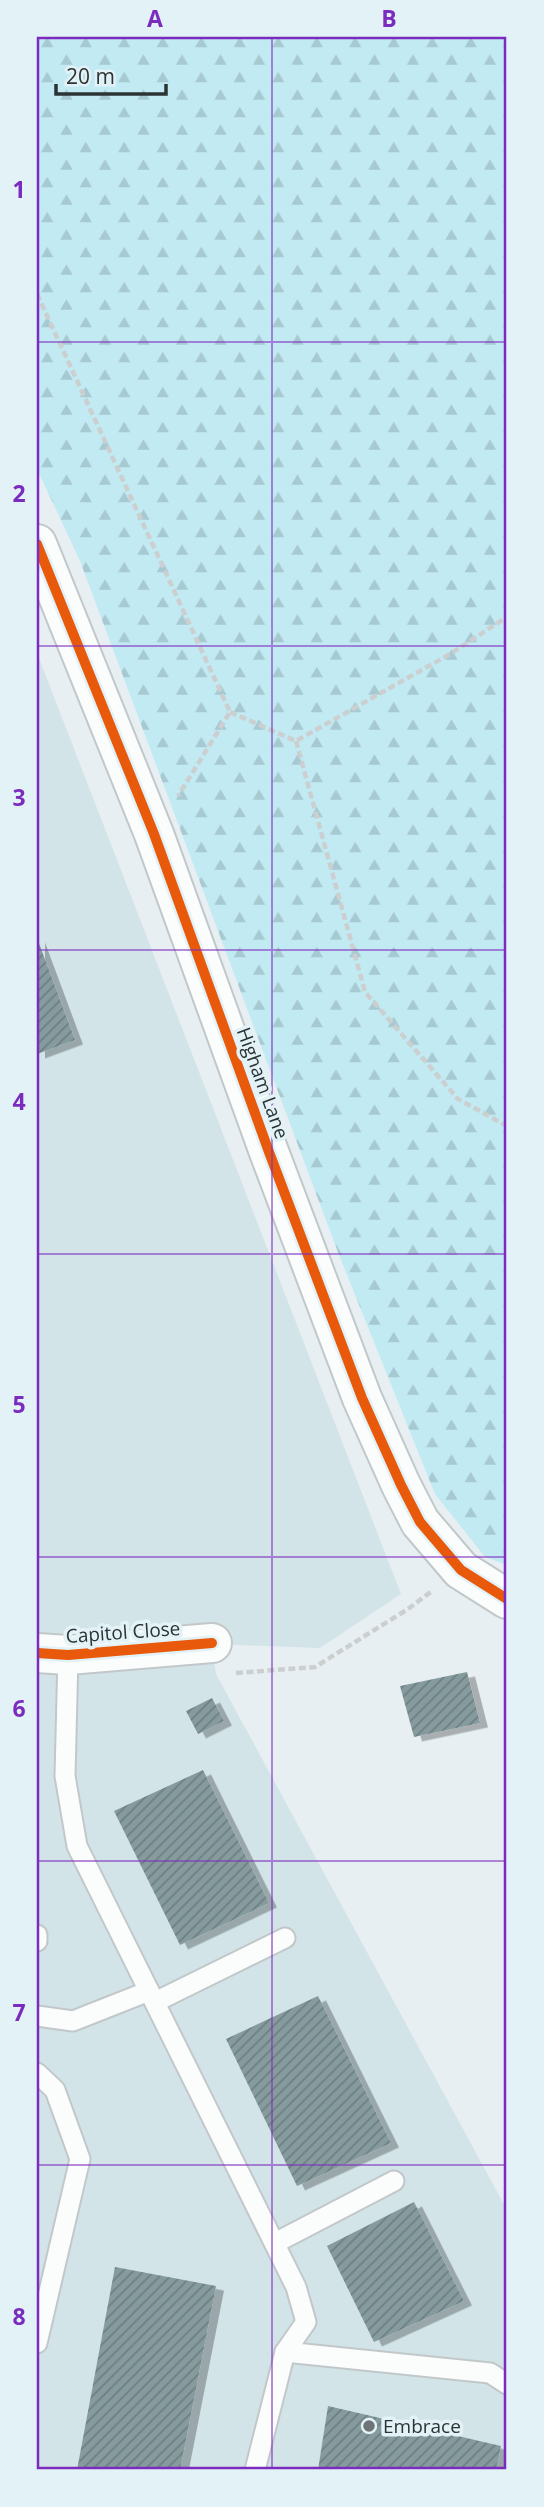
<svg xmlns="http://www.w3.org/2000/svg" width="544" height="2507" font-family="'Open Sans',sans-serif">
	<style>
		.built { fill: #d2e4e8 }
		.forest { fill: url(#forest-firs) }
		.building { fill: url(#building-hatch); filter: url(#shadow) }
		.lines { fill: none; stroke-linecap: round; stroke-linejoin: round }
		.lane-casing { stroke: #c2c8ca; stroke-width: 23 }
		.street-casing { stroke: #c2c8ca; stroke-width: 42 }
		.secondary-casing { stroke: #c2c8ca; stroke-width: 42 }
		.path { stroke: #cccfcf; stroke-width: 4.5; stroke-dasharray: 7 3.5; stroke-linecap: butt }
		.lane { stroke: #fbfdfd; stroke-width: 19 }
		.street { stroke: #fbfdfd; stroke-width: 38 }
		.secondary { stroke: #fbfdfd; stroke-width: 38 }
		.cycleway-casing { stroke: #e2f2f6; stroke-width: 15 }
		.cycleway { stroke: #e8590c; stroke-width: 10 }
		.grid { fill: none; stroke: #7b2cbf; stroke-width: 2; stroke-opacity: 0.55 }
		.poi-dot { fill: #6d7576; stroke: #e2f2f6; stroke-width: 2.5 }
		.labels { text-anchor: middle; stroke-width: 7; stroke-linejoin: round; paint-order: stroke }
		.street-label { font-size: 19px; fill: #2c3334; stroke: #e2f2f6 }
		.poi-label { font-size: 19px; fill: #2c3334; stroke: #e2f2f6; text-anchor: start }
		.neatline { fill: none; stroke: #7b2cbf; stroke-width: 2.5 }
		.grid-label { font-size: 23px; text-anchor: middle; font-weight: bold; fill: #7b2cbf }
	</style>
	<defs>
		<pattern id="forest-firs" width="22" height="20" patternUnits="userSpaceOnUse" patternTransform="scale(1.75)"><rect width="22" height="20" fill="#c2eaf3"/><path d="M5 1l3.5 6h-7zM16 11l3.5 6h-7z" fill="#a7c9d1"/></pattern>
		<pattern id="building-hatch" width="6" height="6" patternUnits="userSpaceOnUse" patternTransform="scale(1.75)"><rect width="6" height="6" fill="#869b9e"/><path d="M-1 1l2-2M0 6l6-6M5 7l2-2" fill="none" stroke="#6e7f82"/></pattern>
		<filter id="shadow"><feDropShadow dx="8" dy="4.5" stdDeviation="0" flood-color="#0004"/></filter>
	</defs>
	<rect width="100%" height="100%" fill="#e7eff2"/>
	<path class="built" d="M37,653L401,1594L320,1648L212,1644L216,1674L507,2210V2470H37Z"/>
	<path class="forest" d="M37,37H507V1565L485,1557L435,1494L339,1255L80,561L37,469Z"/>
	<g class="building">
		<path d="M37,938L75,1040L37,1054Z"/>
		<path d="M467,1672L480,1723L414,1737L400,1686Z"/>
		<path d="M212,1698L224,1721L198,1734L186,1711Z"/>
		<path d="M203,1770L269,1903L180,1945L114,1811Z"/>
		<path d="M318,1996L391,2143L297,2186L226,2039Z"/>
		<path d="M414,2202L464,2301L374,2342L327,2246Z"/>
		<path d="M115,2267L216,2286L180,2470H77Z"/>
		<path d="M328,2406L501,2446L496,2470H318Z"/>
	</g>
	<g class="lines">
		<defs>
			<g id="lane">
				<path d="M68,1655L65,1776L77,1846L296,2287L306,2322L285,2352L255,2470"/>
				<path d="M37,1935V1941"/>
				<path d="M155,2002L285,1938"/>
				<path d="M37,2016L73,2021L149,1991"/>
				<path d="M37,2073L55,2090L80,2159L37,2343"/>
				<path d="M275,2243L394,2181"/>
				<path d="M285,2352L490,2373L507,2384"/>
			</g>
			<path id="street" d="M37,1653L68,1655L212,1643"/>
			<path id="secondary" d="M37,544L154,834L269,1152L362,1398L401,1485L420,1522L461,1570L507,1599"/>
		</defs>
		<use href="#lane" class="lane-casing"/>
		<use href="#street" class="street-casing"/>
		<use href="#secondary" class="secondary-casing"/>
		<g class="path">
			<path d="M37,294L230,712L178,796"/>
			<path d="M230,712L296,741L450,654L507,617"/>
			<path d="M296,741L365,992L458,1099L507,1126"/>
			<path d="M236,1673L315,1667L408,1609L432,1591"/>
		</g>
		<use href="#lane" class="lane"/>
		<use href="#street" class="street"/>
		<use href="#secondary" class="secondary"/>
		<defs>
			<g id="cycleway">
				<path d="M37,544L154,834L269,1152L362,1398L401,1485L420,1522L461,1570L507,1599"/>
				<path d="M37,1653L68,1655L212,1643"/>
			</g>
		</defs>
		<use href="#cycleway" class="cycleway-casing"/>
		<use href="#cycleway" class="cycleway"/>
	</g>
	<path class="grid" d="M272,37V2470M37,342H507M37,646H507M37,950H507M37,1254H507M37,1557H507M37,1861H507M37,2165H507"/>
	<circle class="poi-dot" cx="369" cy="2426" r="7"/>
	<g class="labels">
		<g class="street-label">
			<text transform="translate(263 1083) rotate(70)" y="7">Higham Lane</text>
			<text transform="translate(123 1632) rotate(-4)" y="7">Capitol Close</text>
		</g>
		<g class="poi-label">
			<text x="383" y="2433">Embrace</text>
		</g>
	</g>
	<rect width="544" height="2507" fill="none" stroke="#e2f2f6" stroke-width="77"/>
	<path d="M56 84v10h110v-10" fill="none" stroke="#2c3334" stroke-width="3.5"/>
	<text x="66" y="84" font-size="21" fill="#2c3334" stroke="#e2f2f6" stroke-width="5" paint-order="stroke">20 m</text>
	<rect x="38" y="38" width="467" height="2430" class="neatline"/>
	<g class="grid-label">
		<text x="155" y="27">A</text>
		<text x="389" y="27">B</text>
		<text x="19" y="198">1</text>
		<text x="19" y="502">2</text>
		<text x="19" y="806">3</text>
		<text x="19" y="1110">4</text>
		<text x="19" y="1413">5</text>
		<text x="19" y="1717">6</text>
		<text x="19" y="2021">7</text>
		<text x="19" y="2325">8</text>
	</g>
</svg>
